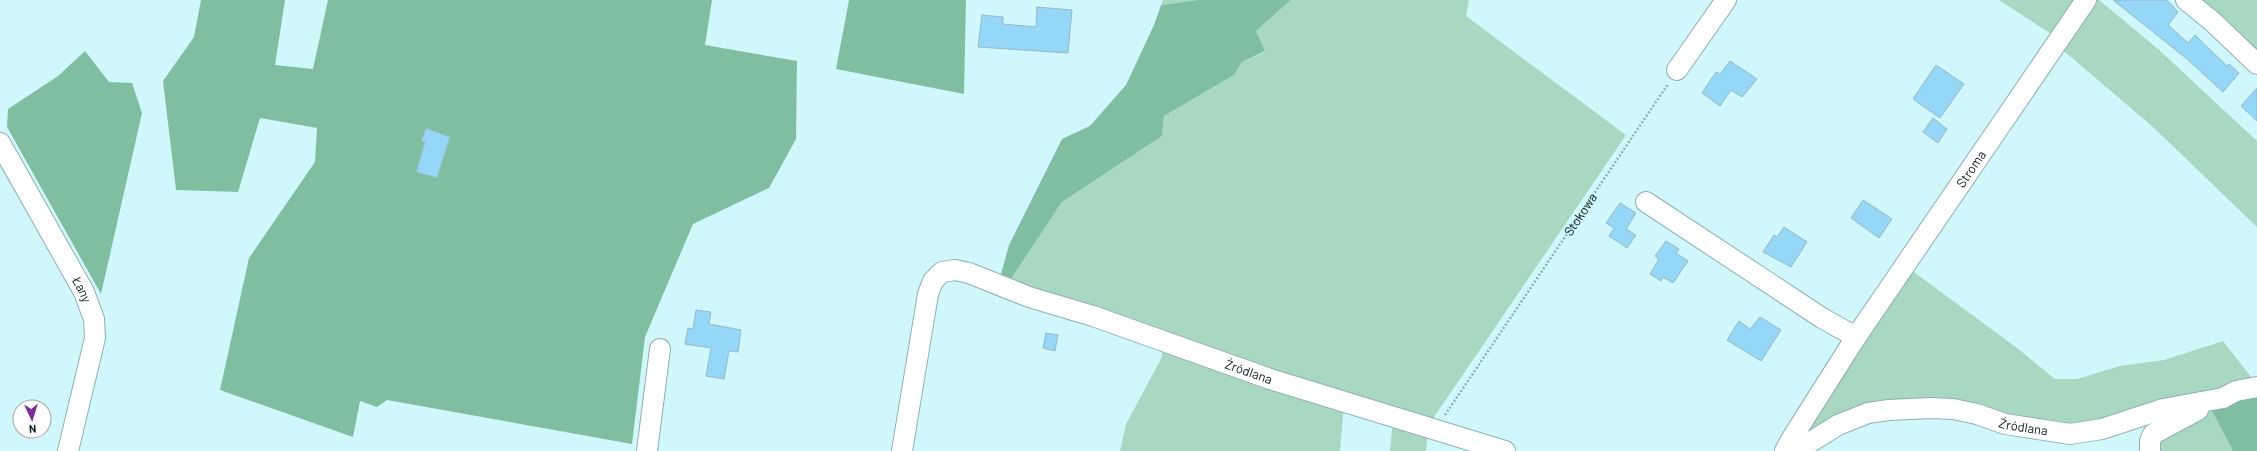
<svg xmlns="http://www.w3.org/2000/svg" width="2257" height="451" font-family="Barlow,sans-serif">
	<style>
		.green { fill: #a8d9c0 }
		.forest { fill: #7fbfa0 }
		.building { fill: #94d7f6; stroke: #99b8c7 }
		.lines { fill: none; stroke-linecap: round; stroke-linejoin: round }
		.minor-casing { stroke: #8cb0b5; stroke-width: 22 }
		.path { stroke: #92b1b5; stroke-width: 2.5; stroke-dasharray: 2 2; stroke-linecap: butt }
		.minor { stroke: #fff; stroke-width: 20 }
		.labels { text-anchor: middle; stroke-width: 3.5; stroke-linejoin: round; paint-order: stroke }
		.street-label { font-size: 13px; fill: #0e1c1e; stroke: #fff }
	</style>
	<rect width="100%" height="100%" fill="#d0f7fc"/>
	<g class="green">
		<path d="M1163,0H1198L1161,5Z"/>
		<path d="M1291,0H1469L1466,16L1626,135L1432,420L1282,373L1009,282L1062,202L1162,136L1164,116L1234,75L1242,62L1265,52L1256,31Z"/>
		<path d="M1999,0H2080L2056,37Z"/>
		<path d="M2092,0H2099L2158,49L2257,141V227L2152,126L2059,47Z"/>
		<path d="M2195,0H2257V56Z"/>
		<path d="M1911,270L2017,348L2055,379H2077L2120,366L2164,360L2223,341L2255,382L2068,430L1933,399L1792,446Z"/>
		<path d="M1163,348L1344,405L1340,451H1120L1126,424L1161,359Z"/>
		<path d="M2212,411L2233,451H2155L2161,434Z"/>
		<path d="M1393,420L1428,429L1426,451H1390Z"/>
	</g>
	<g class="forest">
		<path d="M201,0H285L275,65L313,69L328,0H712L705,45L797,61L796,139L769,188L693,224L645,337L632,444L387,400L377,407L360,401L353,437L220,390L249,258L315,162L317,128L260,118L238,192L176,190L163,81L194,37Z"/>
		<path d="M849,0H966L964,94L836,69Z"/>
		<path d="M1198,0H1291L1256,31L1265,51L1242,62L1234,75L1164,116L1162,136L1062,202L1009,282L1000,278L1009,245L1062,139L1090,126L1126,85L1154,25L1161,5Z"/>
		<path d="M85,51L109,82L132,83L142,113L101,294L7,127L8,109L58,76Z"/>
		<path d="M2257,393V451H2233L2212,411L2235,398Z"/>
	</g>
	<g class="building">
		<path d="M2113,0H2167L2178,12L2168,25L2188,43L2195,35L2227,66L2229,64L2239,73L2223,92L2187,59Z"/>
		<path d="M1037,7L1072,10L1068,53L978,47L982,15L1003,17V24L1036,27Z"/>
		<path d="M1730,61L1757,79L1742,97L1731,90L1720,106L1702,93L1716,72L1720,74Z"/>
		<path d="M1936,65L1964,84L1940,118L1913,99Z"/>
		<path d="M2257,88V121L2241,106Z"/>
		<path d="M1933,118L1947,129L1938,143L1923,132Z"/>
		<path d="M426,128L450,137L437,178L416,172L425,142L421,141Z"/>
		<path d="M1863,200L1892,219L1879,238L1851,218Z"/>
		<path d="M1620,203L1636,213L1626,229L1636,235L1627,248L1609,236L1614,228L1606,223Z"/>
		<path d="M1784,227L1807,242L1791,267L1763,252L1774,235L1777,237Z"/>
		<path d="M1666,241L1679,249L1676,253L1688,261L1673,283L1663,277L1661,281L1650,274L1659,259L1655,256Z"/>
		<path d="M696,310L711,312L709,324L741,330L738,352L729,351L724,379L706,376L711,348L685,344L688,328L693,329Z"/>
		<path d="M1760,317L1781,330L1761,361L1727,340L1739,321L1750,329Z"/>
		<path d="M1046,333L1058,335L1055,351L1043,348Z"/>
	</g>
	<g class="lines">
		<defs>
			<g id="minor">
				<path d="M2186,0L2213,22L2257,64"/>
				<path d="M1677,70L1726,0"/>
				<path id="s2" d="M0,143L84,292L94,319L95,338L68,451"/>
				<path d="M1646,202L1822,318L1856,337"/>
				<path d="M647,451L660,349"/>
				<path id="s3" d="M902,451L928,294L933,281L942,272L955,270L969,273L1029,297L1093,316L1270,379L1505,451"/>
				<path id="s4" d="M1785,451L1792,438L1856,337L2086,0"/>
				<path id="s5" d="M1796,451L1838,425L1868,413L1889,410L1931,408L1953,409L1977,414L2005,424L2070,434L2102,429L2163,409L2223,398L2236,391L2257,387"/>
				<path d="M2150,451V441L2153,434L2198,410"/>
			</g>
		</defs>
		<use href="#minor" class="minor-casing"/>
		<path class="path" id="s1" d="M1445,415L1668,84"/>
		<use href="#minor" class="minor"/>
	</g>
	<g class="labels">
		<g class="street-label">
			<text dy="5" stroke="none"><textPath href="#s4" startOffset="338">Stroma</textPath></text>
			<text dy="5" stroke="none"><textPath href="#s1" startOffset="242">Stokowa</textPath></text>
			<text dy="5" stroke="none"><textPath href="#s2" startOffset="168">Łany</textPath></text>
			<text dy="5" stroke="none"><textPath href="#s3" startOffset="510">Źródlana</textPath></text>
			<text dy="5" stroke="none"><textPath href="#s5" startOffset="240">Źródlana</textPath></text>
		</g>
	</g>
	<g transform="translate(32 419) rotate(176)"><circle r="19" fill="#ffffff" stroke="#9fa4a5"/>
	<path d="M0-3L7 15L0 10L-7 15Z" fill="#7e2b9b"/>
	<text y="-6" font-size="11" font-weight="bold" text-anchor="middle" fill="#0e1c1e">N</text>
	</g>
</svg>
